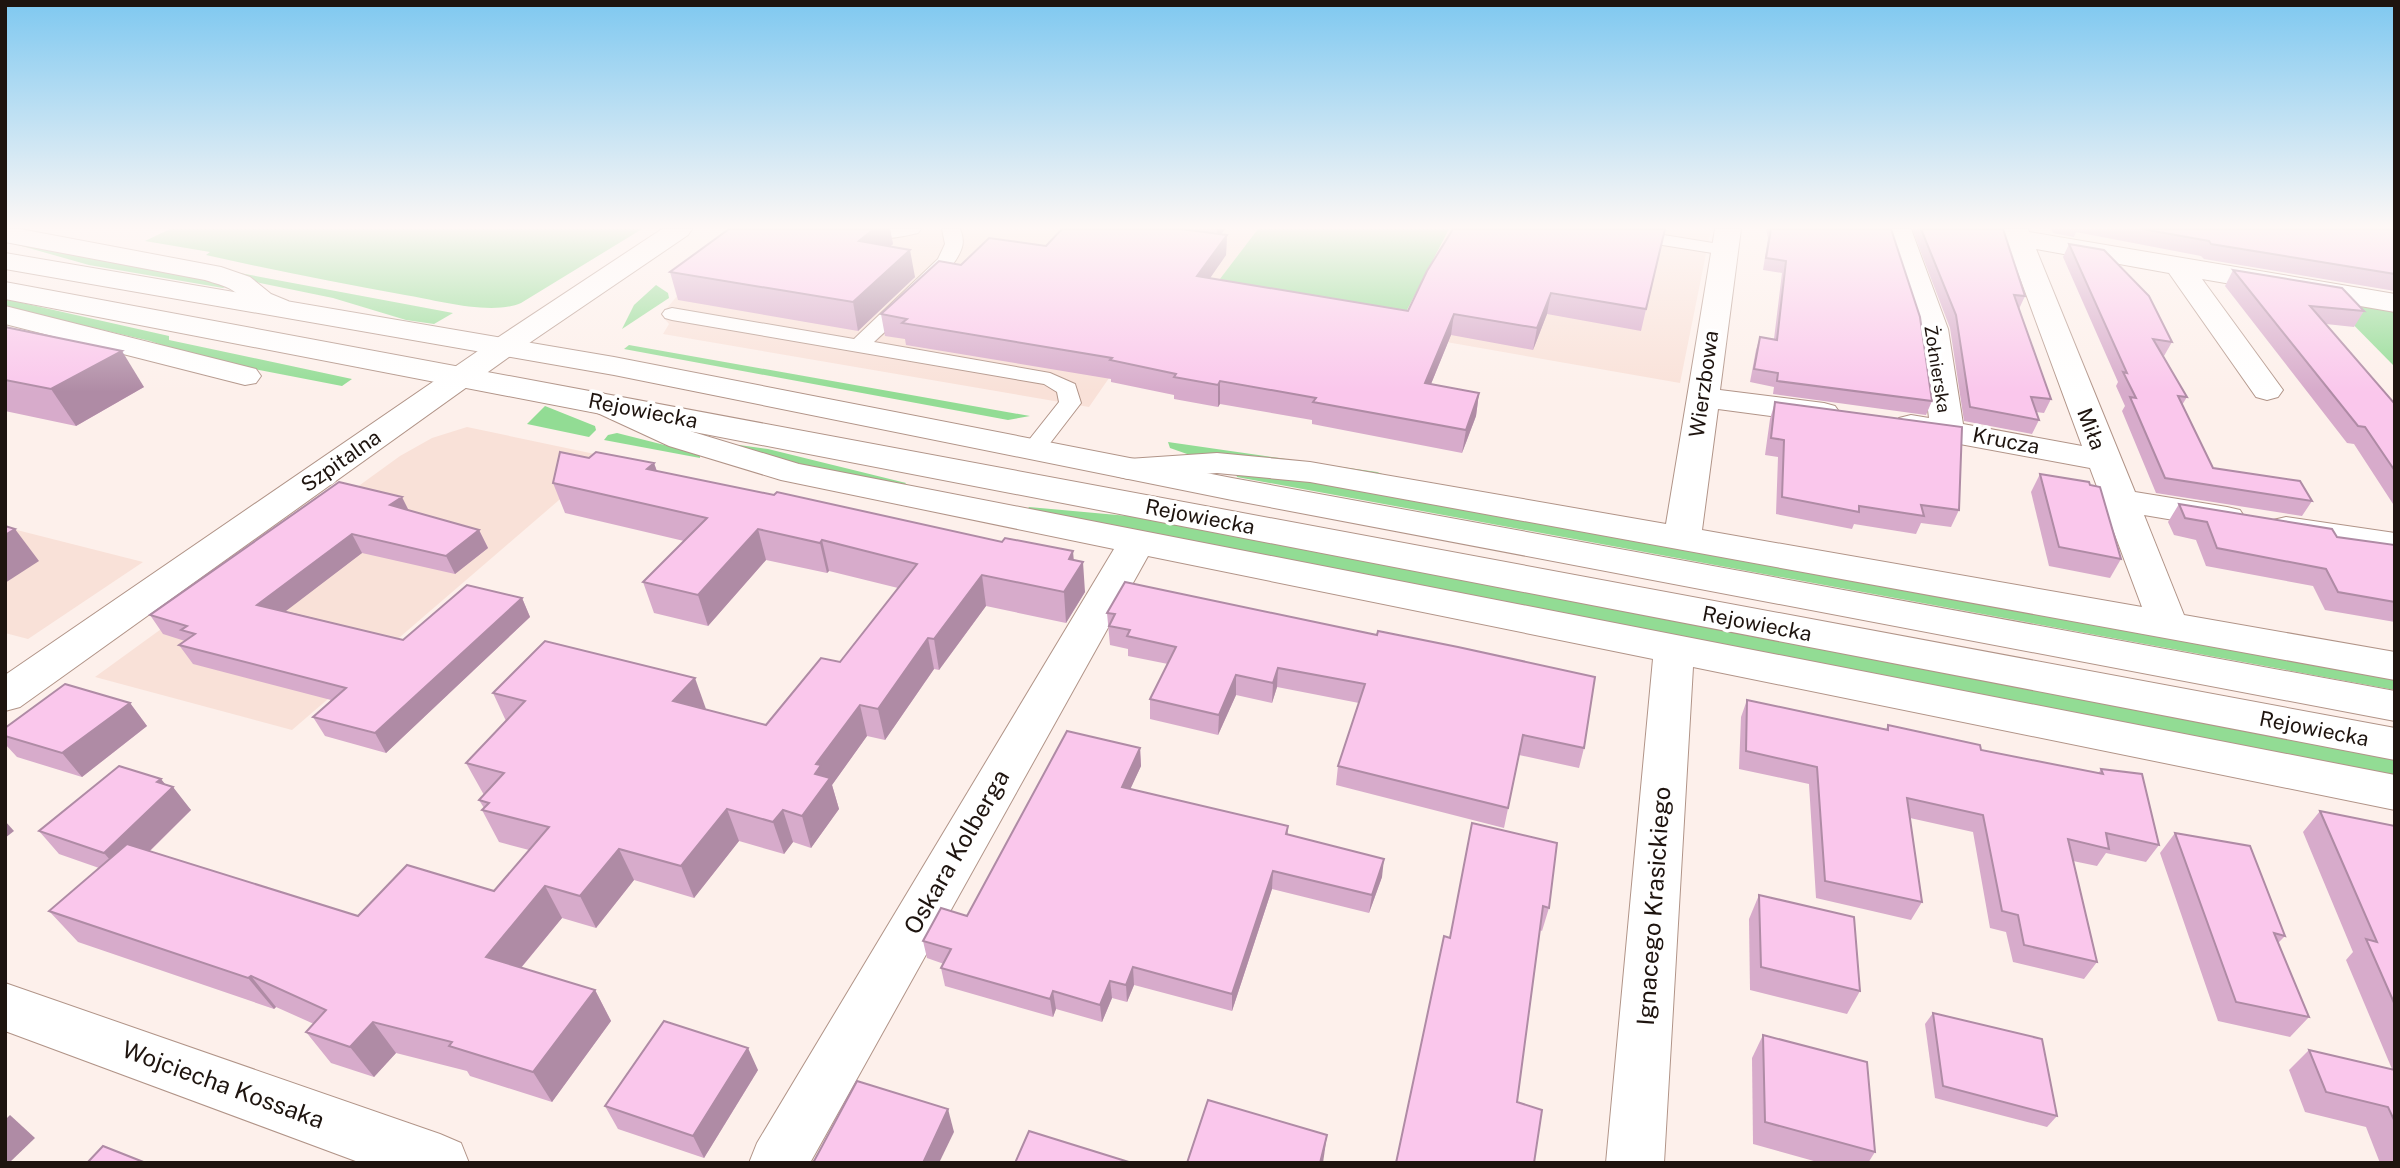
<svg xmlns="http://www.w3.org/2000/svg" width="2400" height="1168" font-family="'Public Sans',sans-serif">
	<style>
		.built { fill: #f9e1d8 }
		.green { fill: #92dc94 }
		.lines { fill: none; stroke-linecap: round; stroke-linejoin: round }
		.lane-casing { stroke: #b19488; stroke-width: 2 }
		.street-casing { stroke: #b19488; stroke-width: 2 }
		.secondary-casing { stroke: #b19488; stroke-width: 2 }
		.highway-casing { stroke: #b19488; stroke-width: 2 }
		.lane { fill: #fff; fill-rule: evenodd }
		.street { fill: #fff; fill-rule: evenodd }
		.secondary { fill: #fff; fill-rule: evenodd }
		.highway { fill: #fff; fill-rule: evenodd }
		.wall { fill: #d7abcb }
		.shaded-wall { fill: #af8ba5 }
		.building { fill: #fac7ec; stroke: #af8ba5; stroke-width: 2 }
		.labels { text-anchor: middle; stroke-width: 7; stroke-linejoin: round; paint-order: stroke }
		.far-street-label { font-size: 18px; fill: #1e140f; stroke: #fff }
		.street-label { font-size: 21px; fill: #1e140f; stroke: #fff }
		.near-street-label { font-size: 24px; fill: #1e140f; stroke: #fff }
	</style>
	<rect width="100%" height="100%" fill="#fdf0eb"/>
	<g class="built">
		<path d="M748,229H1258L1210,292L1172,287L1089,407L663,334L669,324L661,315L678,295Z"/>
		<path d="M1449,229H1711L1680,383L1395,333Z"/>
		<path d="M467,427L609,457L292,730L95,677L400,456L432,438Z"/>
		<path d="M5,527L143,562L28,639L5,633Z"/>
	</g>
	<g class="green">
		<path d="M170,229H642L521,303C491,316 436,300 405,295C338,283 272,270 206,255L210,252L145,241Z"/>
		<path d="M1258,229H1449L1395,333L1210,292Z"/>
		<path d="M16,241L229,285L223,288L89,265L11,243Z"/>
		<path d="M218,269L453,313L434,324L406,320L333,298L260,283Z"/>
		<path d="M656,285L668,293L669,298L622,329L634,305Z"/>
		<path d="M5,299L169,336V340L352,379L342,386L207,360L150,341L5,307Z"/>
		<path d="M2331,302L2395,307V367Z"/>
		<path d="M629,345L1030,416L1008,420L624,349Z"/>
		<path d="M545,406L595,426L596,430L589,437L527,424Z"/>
		<path d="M617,433L700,454V458L604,440L608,435Z"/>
		<path d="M1168,442L1377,472L1395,479L1313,467L1187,454L1170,448Z"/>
		<path d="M739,445L768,449L906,483L902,488L819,469L735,446Z"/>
		<path d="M1236,474L1318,481L2395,674V690L1237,477Z"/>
		<path d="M1029,507L1139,517L2395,760V779L1026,511Z"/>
	</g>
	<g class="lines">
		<defs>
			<g id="lane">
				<path d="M833,229H921L918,233C897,238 849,246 833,229Z"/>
				<path d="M942,229H960C963,236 964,243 961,250C951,277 896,321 874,342L1050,373L1075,384L1081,403L1041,455H1025L1021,450L1059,402L1057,392L1044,384L672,320L665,318L662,314L665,310L672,308L854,339L938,259L945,244Z"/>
				<path d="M1585,229H1627L1725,245L1734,250L1725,255L1594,234Z"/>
			</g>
			<g id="street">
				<path d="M5,229H20L221,267L250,277L271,294L288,301L292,307L288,313C264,319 250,302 232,290C224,285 214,283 205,280L5,242Z"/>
				<path d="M1715,229H1741L1720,390L1824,403L1835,406L1840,413L1835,420L1824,423L1718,409L1702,530L2142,607L2090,468L1911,435L1899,432L1895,425L1899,418L1911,415L1929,418L1918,329L1885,229H1911L1948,329L1963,424L2082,446L2002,229H2028L2029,232L2395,294V312L2202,279L2283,390L2278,397L2267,400L2256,397L2169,273L2036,249L2135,492L2227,507L2240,510L2245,518L2240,526L2227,529L2144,515L2184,615L2395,652V680L1310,482L1217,473L1128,479L1116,476L1111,469L1116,462L1128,459L1217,453L1310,462L1666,524Z"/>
				<path d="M5,306L256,369L261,376L256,383L245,385L5,324Z"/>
				<path d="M602,393L693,432L799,464L2395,775V810L1693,667L1664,1163H1606L1653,659L1148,556L810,1163H749L757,1143L1114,549L781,480L669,446L591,410L586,403L591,396Z"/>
				<path d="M2286,517L2395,533V556L2273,536L2268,528L2273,520Z"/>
				<path d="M5,983L440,1134L461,1143L469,1163H361L5,1031Z"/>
			</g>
			<path id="secondary" d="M662,229H692L688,235L516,352L20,707L5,711V675L494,340Z"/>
			<g id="highway">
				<path d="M5,253L614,357L1232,478L2395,691V721L1232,500L614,375L5,269Z"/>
				<path d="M5,282L2395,728V760L5,299Z"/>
			</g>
		</defs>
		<use href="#lane" class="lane-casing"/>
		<use href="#street" class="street-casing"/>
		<use href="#secondary" class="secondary-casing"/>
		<use href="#highway" class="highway-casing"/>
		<use href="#lane" class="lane"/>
		<use href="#street" class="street"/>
		<use href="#secondary" class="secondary"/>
		<use href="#highway" class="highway"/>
	</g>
	<g class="wall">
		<path d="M729,229H890L893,244L890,246L915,277L858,331L678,300L670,272Z"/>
		<path d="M1062,229H1225L1221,234L1227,235L1226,255L1210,278L1408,311L1453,229H1666L1665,233L1664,232L1641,331L1547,314L1533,350L1451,335L1431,384L1479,393L1476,416L1462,453L1312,424V420L1220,404L1218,407L1174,399V395L1111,382V379L906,345L905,339L885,336L881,314L961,265L1046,246Z"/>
		<path d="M1766,229H1891L1932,401L1926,415L1773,394L1774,387L1750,382L1756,350L1760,337L1774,339L1782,273L1763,270L1768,238Z"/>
		<path d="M1912,229H2003L2025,296L2019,309L2051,399L2044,413L2036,412L2039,420L2032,434L1964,421L1950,328Z"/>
		<path d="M2051,229H2395V291L2204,259L2201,256L2076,232L2074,237L2053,233Z"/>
		<path d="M2069,244L2172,342L2164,356L2163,355L2187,397L2182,405L2213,468L2312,501L2302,516L2156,493L2122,411L2125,406L2116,386L2118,382L2063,257Z"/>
		<path d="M2233,270L2364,311L2354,327L2326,324L2395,404V507L2354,444L2347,443L2225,286Z"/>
		<path d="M5,327L144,387L76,426L5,411Z"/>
		<path d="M1775,402L1959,510L1951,527L1921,523L1916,534L1854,524L1852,529L1776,514L1778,457L1765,455L1770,419Z"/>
		<path d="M589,458L654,463L657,471L1074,560L1085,592L1066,623L986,606L939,670L934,669L885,740L867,736L832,785L839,809L811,848L793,842L784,854L739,841L694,898L634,880L596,928L562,918L521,968L595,990L611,1021L552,1102L470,1076L467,1071L396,1053L374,1077L331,1063L306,1032L314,1024L276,1007L274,1009L78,942L49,911L99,868L59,854L39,831L166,785L191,810L150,851L358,916L494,891L529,850L499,842L482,810L484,808L479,800L484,795L466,763L506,721L493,693L705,709L766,725L840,662L898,588L829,571L827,573L766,560L708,626L654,613L643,582L684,541L565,513L553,483Z"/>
		<path d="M2040,474L2121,559L2110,578L2049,566L2031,492Z"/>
		<path d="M2179,504L2337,537L2395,545V622L2325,610L2313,586L2206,566L2196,540L2174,535L2168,522Z"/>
		<path d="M409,510L479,530L488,548L455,574L362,553L285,611L403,640L522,598L530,617L386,753L325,736L313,717L331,700L193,664L179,645L185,641L163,634L150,615Z"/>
		<path d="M1125,582L1584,748L1579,768L1519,755L1504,828L1336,785L1338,766L1359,703L1277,687L1272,703L1236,695L1218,735L1150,719V699L1168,664L1128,656V649L1110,645L1107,613Z"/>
		<path d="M1747,700L1886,729L1888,725L1981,750L2098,774L2101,769L2159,845L2146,862L2106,853L2097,866L2073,861L2097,962L2084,979L2013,962L2006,932L1990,928L1973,832L1910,818L1922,902L1911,920L1816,898L1809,784L1739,769L1741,717Z"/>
		<path d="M130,703L147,726L82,777L17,757L5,744V728Z"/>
		<path d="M1140,748L1141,766L1130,789L1288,826V835L1382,877L1369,913L1272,889L1232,1011L1134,985L1127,1002L1112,998L1102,1022L1056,1009L1053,1017L945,986L941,968L944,964L927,958L923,941L967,916Z"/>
		<path d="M2320,811L2395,826V1163H2380L2366,1127L2305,1112L2289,1070L2309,1050L2392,1069L2346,960L2353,952L2303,832Z"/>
		<path d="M1472,823L1549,908L1542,931L1540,930L1517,1102L1534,1163L1450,938Z"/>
		<path d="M2175,833L2285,936L2278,943L2309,1017L2290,1037L2218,1021L2160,853Z"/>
		<path d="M1759,895L1860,991L1847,1014L1750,990L1749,919Z"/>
		<path d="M1933,1013L2057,1116L2047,1127L1935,1098L1925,1024Z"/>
		<path d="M1763,1035L1875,1152L1868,1163H1821L1753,1144L1752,1058Z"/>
		<path d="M758,1070L704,1158L618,1129L605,1106Z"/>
	</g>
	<g class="shaded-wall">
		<path d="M874,229H890L893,244L864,269L859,241Z"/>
		<path d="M1217,229H1225L1217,240Z"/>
		<path d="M1227,235L1226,255L1197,297V276Z"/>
		<path d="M910,250L915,277L858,331L853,302Z"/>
		<path d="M1551,293L1547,314L1533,350L1537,328Z"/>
		<path d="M1454,314L1451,335L1422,406L1425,383Z"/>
		<path d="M122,351L144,387L76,426L51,389Z"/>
		<path d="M1220,381V404L1218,407V385Z"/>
		<path d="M1479,393L1476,416L1462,453L1466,430Z"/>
		<path d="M654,463L664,493L647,469Z"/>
		<path d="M402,497L411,515L390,505Z"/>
		<path d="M15,529L39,561L5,583V535Z"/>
		<path d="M758,529L766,560L708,626L698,595Z"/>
		<path d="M479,530L488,548L455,574L446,556Z"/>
		<path d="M352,534L362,553L269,624L257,605Z"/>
		<path d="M822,540L829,571L827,573L820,543Z"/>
		<path d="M1073,551L1075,574L1083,562L1085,592L1066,623L1064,592L1069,559Z"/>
		<path d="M982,575L986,606L939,670L934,639Z"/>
		<path d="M522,598L530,617L386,753L375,733Z"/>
		<path d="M928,638L934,669L885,740L878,709Z"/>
		<path d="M1278,668L1277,687L1272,703L1273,683Z"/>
		<path d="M1236,675V695L1218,735L1219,715Z"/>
		<path d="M695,678L706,709L673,701Z"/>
		<path d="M130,703L147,726L82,777L62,753Z"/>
		<path d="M860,705L867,736L832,785L839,809L811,848L802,816L815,774L816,764Z"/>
		<path d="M1140,748L1141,766L1123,805L1122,787Z"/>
		<path d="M161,779L170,790L173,787L191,810L124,876L104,853L157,782Z"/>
		<path d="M727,809L739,841L694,898L681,866Z"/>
		<path d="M783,810L793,842L784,854L773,822Z"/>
		<path d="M5,821L14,831L5,838Z"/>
		<path d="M619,849L634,880L596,928L580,896Z"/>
		<path d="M1384,859L1382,877L1369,913L1372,895Z"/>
		<path d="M1273,871L1272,889L1232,1011V994Z"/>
		<path d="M545,886L562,918L504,988L486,957Z"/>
		<path d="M1133,967L1134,985L1127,1002L1126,985Z"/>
		<path d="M251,976L276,1007L274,1009L248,978Z"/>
		<path d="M1110,981L1112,998L1102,1022L1100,1005Z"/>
		<path d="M595,990L611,1021L552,1102L533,1072Z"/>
		<path d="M1053,991L1056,1009L1053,1017L1050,999Z"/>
		<path d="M373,1022L396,1053L374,1077L350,1047Z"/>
		<path d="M748,1048L758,1070L704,1158L693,1136Z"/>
		<path d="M948,1109L954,1132L939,1163H923Z"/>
		<path d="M10,1115L35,1138L9,1163H5V1120Z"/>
		<path d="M1327,1135L1323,1163H1320Z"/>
	</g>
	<g class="building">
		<path d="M729,229H874L859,241L910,250L853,302L670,272Z"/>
		<path d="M1062,229H1181L1227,235L1197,276L1408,311L1427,271L1453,229H1665L1646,309L1551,293L1537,328L1454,314L1425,383L1479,393L1466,430L1313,402L1316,398L1220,381L1218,385L1174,377L1176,374L1110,360L1112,358L902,323L907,319L881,314L939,261L961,265L989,238L1046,246Z"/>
		<path d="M1771,229H1891L1920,317L1932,401L1777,381L1778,373L1754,369L1760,337L1777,340L1786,261L1766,258Z"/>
		<path d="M1921,229H2003L2025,296L2014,295L2051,399L2031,397L2039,420L1970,407L1956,315Z"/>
		<path d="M2142,229H2395V274L2211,244L2209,241Z"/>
		<path d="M2069,244L2104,250L2149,296L2172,342L2153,339L2187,397L2178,396L2213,468L2300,481L2312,501L2165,478L2130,397L2136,398L2123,372L2127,373Z"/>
		<path d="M2233,270L2342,288L2364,311L2310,306L2395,404V471L2365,427L2358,426Z"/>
		<path d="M5,327L122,351L51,389L5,380Z"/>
		<path d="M1775,402L1962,427L1959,510L1921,505L1924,516L1859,506V512L1782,497L1784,440L1771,438Z"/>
		<path d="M560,452L589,458L596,452L654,463L647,469L774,495L777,492L1002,542L1005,538L1073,551L1069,559L1083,562L1064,592L982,575L934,639L928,638L878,709L860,705L816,764L821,765L815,774L830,778L802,816L783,810L773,822L727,809L681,866L619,849L580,896L545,886L486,957L595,990L533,1072L449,1046L452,1042L373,1022L350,1047L306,1032L326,1010L251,976L248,978L49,911L127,844L358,916L407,865L494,891L549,827L482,810L489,803L479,800L504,773L466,763L525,701L493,693L545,641L695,678L673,701L766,725L821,658L840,662L917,564L822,540L820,543L758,529L698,595L643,582L707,518L553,483Z"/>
		<path d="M2040,474L2089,482L2090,485L2100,487L2121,559L2059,547Z"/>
		<path d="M339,482L402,497L390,505L479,530L446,556L352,534L257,605L403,640L467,585L522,598L375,733L313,717L346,688L179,645L195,634L181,630L187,626L150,615Z"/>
		<path d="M2179,504L2332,529L2337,537L2395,545V602L2338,592L2326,569L2217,548L2207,522L2185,518Z"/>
		<path d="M5,526L15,529L5,535Z"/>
		<path d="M1125,582L1377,635L1378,631L1458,647L1595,677L1584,748L1523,735L1508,808L1338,766L1365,684L1278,668L1273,683L1236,675L1219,715L1150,699L1176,647L1127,636L1130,630L1109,626L1115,614L1107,613Z"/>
		<path d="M65,684L130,703L62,753L5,736V728Z"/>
		<path d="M1747,700L1888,730V725L1980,745L1981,750L2103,774L2101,769L2142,774L2159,845L2106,833L2109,849L2068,839L2097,962L2024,945L2018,915L2002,911L1983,815L1907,798L1922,902L1825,881L1817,767L1746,751Z"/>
		<path d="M1067,731L1140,748L1122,787L1288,826L1286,834L1384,859L1372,895L1273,871L1232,994L1133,967L1126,985L1110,981L1100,1005L1053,991L1050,999L941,968L951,949L923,941L941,908L967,916Z"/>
		<path d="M119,766L161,779L157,782L173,787L104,853L39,831Z"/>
		<path d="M2320,811L2395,826V1005L2366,939L2377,942Z"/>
		<path d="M1472,823L1557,843L1549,908L1543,906L1517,1102L1542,1110L1534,1163H1396L1444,936L1450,938Z"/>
		<path d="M2175,833L2250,846L2285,936L2274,933L2309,1017L2236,1002Z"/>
		<path d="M1759,895L1854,917L1860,991L1761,967Z"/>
		<path d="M1933,1013L2042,1039L2057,1116L1943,1086Z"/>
		<path d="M664,1021L748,1048L693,1136L605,1106Z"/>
		<path d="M1763,1035L1867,1062L1875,1152L1765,1122Z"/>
		<path d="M2309,1050L2395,1070V1122L2388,1107L2326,1092Z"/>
		<path d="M857,1081L948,1109L923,1163H813Z"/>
		<path d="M1208,1100L1327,1135L1320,1163H1187Z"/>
		<path d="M1029,1131L1132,1163H1015Z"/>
		<path d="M103,1146L146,1163H87Z"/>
	</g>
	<linearGradient id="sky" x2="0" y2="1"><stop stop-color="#7ec8f0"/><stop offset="0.58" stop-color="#fef8f6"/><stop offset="1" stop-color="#fef8f6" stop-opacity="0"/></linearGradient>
	<rect width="2400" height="392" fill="url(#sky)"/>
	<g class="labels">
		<g class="far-street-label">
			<text transform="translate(1937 369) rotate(81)" y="6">Żołnierska</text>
		</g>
		<g class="street-label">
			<text transform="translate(1704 384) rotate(-82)" y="7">Wierzbowa</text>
			<text transform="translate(643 411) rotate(11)" y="7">Rejowiecka</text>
			<text transform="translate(2091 429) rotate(69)" y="7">Miła</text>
			<text transform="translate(2006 441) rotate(11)" y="7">Krucza</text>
			<text transform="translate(341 461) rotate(-35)" y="7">Szpitalna</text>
			<text transform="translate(1200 517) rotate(11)" y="7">Rejowiecka</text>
			<text transform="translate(1757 624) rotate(11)" y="7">Rejowiecka</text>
			<text transform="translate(2314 729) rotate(11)" y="7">Rejowiecka</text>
		</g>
		<g class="near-street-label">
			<text transform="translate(957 852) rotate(-60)" y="8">Oskara Kolberga</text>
			<text transform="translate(1654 906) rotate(-86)" y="8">Ignacego Krasickiego</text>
			<text transform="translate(223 1085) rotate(20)" y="8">Wojciecha Kossaka</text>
		</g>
	</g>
	<rect width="2400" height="1168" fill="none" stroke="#1e140f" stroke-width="14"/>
</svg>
